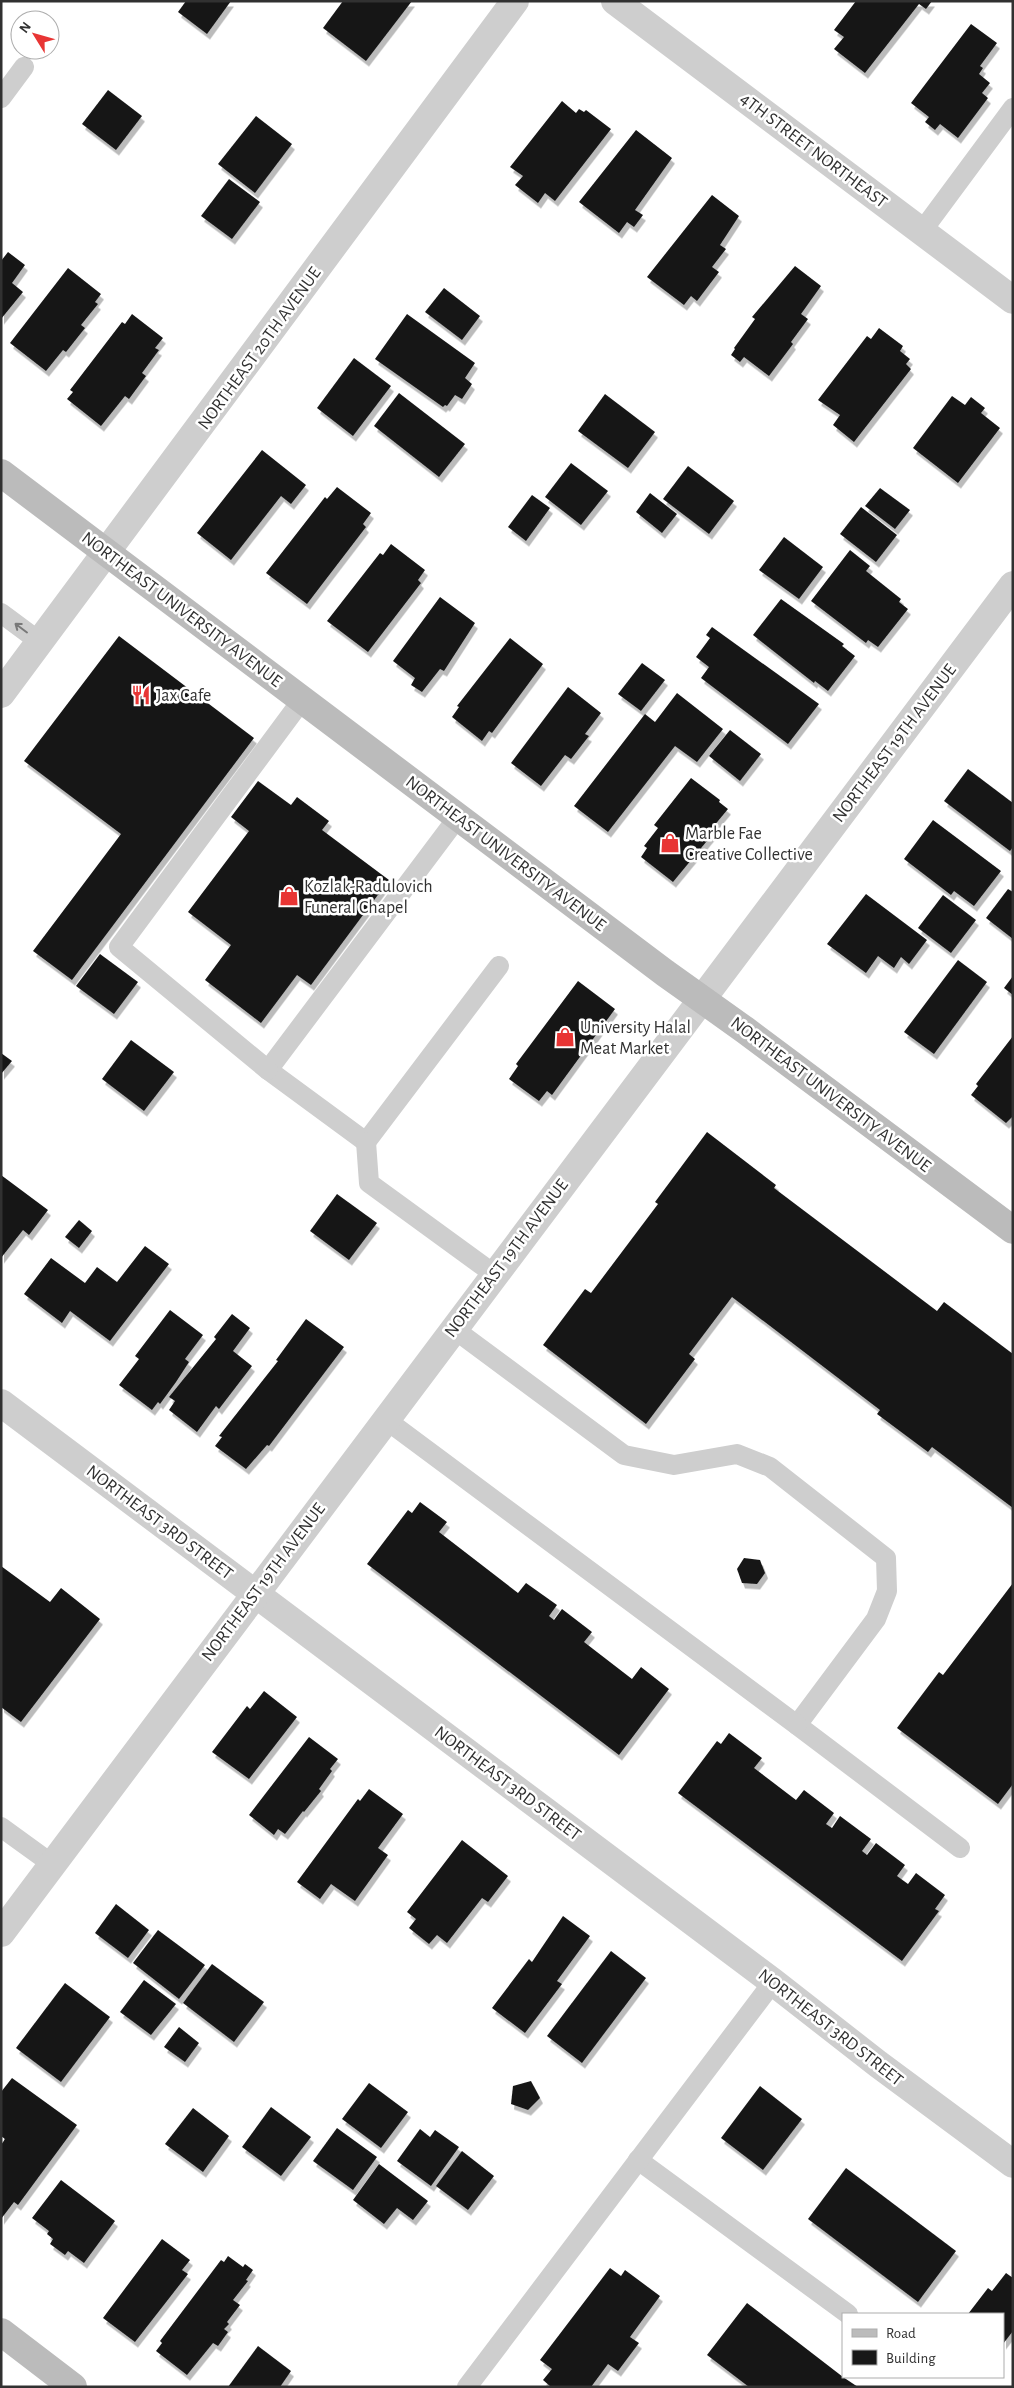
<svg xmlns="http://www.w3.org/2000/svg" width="1014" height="2388" font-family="'Alegreya Sans',sans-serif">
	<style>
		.building { fill: #181818; filter: url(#shadow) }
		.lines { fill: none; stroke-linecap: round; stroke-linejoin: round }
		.lane { stroke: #cecece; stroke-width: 20 }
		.street { stroke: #cecece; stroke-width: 28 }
		.secondary { stroke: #bbb; stroke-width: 28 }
		.oneway { stroke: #787878 }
		.labels { text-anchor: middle; stroke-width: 5; stroke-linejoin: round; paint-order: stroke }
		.street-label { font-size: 18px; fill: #313131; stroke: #fff }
		.poi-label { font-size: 18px; fill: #313131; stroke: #fff; text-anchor: start }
	</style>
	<defs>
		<filter id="shadow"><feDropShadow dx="3" dy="5.5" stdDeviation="0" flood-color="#0004"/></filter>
	</defs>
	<rect width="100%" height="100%" fill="#fff"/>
	<g class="building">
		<path d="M186,1H231L207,34L178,12Z"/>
		<path d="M343,1H412L366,61L323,28Z"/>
		<path d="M856,1H932L926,9L919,4L865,73L834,49L844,37L834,30Z"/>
		<path d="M971,24L997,43L980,66L983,68L979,74L990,83L982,93L988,98L958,138L940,124L935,130L925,122L929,117L911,103Z"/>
		<path d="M108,90L142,116L116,150L82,124Z"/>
		<path d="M562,101L576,113L579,109L584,112L586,110L611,129L555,201L545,193L538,203L515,185L523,176L510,167Z"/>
		<path d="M256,116L292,144L255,193L218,164Z"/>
		<path d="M636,130L672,158L635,210L643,215L634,227L627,222L619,233L579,202Z"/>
		<path d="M229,179L260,202L232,239L201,216Z"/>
		<path d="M712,195L739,216L720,245L726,249L712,267L719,272L697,301L691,296L684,305L647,277Z"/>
		<path d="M8,252L25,265L12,283L23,292L1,319V261Z"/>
		<path d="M795,266L821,286L801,314L808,319L791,342L793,344L769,376L744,357L740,362L731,355L735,349L734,348L755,319L752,317Z"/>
		<path d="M68,268L101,294L95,302L98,304L81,325L85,328L66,352L63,350L46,371L10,343Z"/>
		<path d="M444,288L480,316L462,340L425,312Z"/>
		<path d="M132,314L163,338L155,348L159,350L142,373L146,376L129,399L125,396L101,426L67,399L73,392L70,390L122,322L125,324Z"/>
		<path d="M407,314L475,363L465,378L472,384L462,399L455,395L447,406L445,405L443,407L375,359Z"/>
		<path d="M879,328L903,346L900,351L910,359L906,364L911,369L854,442L833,425L840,415L818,400L867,336L871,339Z"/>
		<path d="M354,358L391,386L353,436L317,408Z"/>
		<path d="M399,393L465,444L439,477L374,426Z"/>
		<path d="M605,394L655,432L628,468L578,431Z"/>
		<path d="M952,396L965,405L971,397L985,408L981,413L1000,428L958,483L913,448Z"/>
		<path d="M262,450L306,485L291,504L281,496L231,560L197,533Z"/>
		<path d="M571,463L608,491L581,525L545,497Z"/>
		<path d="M688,466L734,501L709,534L663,499Z"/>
		<path d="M337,487L371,513L363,524L366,527L307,604L266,573L325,497L327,499Z"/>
		<path d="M880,488L910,510L895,529L865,506Z"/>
		<path d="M650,493L677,514L662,533L636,512Z"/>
		<path d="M532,495L550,508L526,541L508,527Z"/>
		<path d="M861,507L897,535L876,562L840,534Z"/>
		<path d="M784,537L823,567L799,599L759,570Z"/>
		<path d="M391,544L425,570L418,580L421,583L368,652L327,621L380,553L383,555Z"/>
		<path d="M850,550L870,566L866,571L901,599L899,602L908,609L878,647L868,640L866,643L811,601Z"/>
		<path d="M440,597L475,623L444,671L440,669L422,692L411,685L415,678L393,661Z"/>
		<path d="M781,599L844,644L842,646L855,656L828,691L815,681L814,683L753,635Z"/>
		<path d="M712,627L819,704L788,744L701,678L709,667L696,657L710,638L706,635Z"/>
		<path d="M119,636L254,738L72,980L33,951L121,834L24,761Z"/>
		<path d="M510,638L543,664L492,733L489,731L482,741L452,717L459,707L457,706Z"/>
		<path d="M642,663L665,680L641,711L618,694Z"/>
		<path d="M568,687L601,713L585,734L589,736L571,759L565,755L541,786L511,763Z"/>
		<path d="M677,693L723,729L697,762L675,746L608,832L574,806L645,714L655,722Z"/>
		<path d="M730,730L761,754L740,781L709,756Z"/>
		<path d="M968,769L1013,803V847L1010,851L944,801Z"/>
		<path d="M691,778L720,800L719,802L728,809L713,827L716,830L673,882L641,857L647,848L644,846L658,828L654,825Z"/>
		<path d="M258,781L291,805L297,797L329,821L322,830L389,880L311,985L297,975L261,1023L205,980L231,945L188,912L249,831L231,817Z"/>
		<path d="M933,820L1001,871L974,906L954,891L951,895L904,859Z"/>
		<path d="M1008,889L1013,892V939L986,918Z"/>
		<path d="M866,894L927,940L909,964L901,957L894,968L878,956L866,973L827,944Z"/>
		<path d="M943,895L976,920L951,953L918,928Z"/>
		<path d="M100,954L138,982L114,1014L76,986Z"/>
		<path d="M958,960L987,982L934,1054L904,1032Z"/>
		<path d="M1013,976V995L1004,988Z"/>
		<path d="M578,981L615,1009L552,1095L547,1091L539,1101L509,1079L518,1066L516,1064Z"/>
		<path d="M1013,1036V1116L1006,1123L971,1095L978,1086L976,1084Z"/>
		<path d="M131,1040L174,1072L144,1111L102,1079Z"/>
		<path d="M1,1053L12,1061L1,1074Z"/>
		<path d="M707,1132L776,1185L774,1188L937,1311L944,1302L1013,1354V1508L932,1447L928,1452L877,1414L880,1410L732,1297L689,1354L695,1359L646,1424L543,1345L585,1289L591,1293L658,1204L655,1202Z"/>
		<path d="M1,1175L48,1210L29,1235L23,1230L1,1258Z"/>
		<path d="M337,1194L377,1223L349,1260L310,1231Z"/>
		<path d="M79,1220L92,1231L79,1248L65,1237Z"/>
		<path d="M145,1246L169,1264L110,1341L70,1311L62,1323L24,1294L51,1258L85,1283L97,1267L117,1282Z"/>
		<path d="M170,1310L203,1335L185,1359L189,1362L176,1382L160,1404L158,1402L152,1410L119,1385L139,1359L135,1356Z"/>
		<path d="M232,1314L250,1328L233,1351L252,1366L219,1409L216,1406L197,1432L169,1410L175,1401L169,1397L216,1339L214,1337Z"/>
		<path d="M306,1319L344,1347L269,1446L267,1445L246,1469L215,1446L222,1437L219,1436L278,1361L276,1360Z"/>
		<path d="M420,1502L447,1522L439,1532L518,1593L526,1583L557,1605L549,1616L554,1620L562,1609L592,1632L584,1642L632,1679L641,1667L669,1689L619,1755L367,1564L408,1510L412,1513Z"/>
		<path d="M744,1558L760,1560L765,1573L757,1584L742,1583L737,1569Z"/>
		<path d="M1,1566L50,1602L61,1588L100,1619L21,1722L1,1707Z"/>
		<path d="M1013,1583V1784L998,1804L897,1728L939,1672L943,1675Z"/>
		<path d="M264,1691L297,1717L249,1779L212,1752L247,1706L250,1709Z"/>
		<path d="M729,1733L762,1758L754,1768L796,1800L804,1790L834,1813L826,1824L832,1828L840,1816L871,1839L862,1851L867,1855L876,1843L905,1865L897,1876L908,1884L916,1873L945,1895L935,1909L939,1911L902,1961L678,1793L717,1741L721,1744Z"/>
		<path d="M309,1737L338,1759L330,1769L332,1771L319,1789L321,1791L304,1812L303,1811L285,1834L278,1829L274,1835L249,1815Z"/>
		<path d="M369,1789L403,1814L378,1848L388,1855L355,1901L331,1884L320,1899L297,1882L358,1799L360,1801Z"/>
		<path d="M462,1840L508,1876L488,1902L482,1898L447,1943L437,1935L429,1944L409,1928L416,1919L407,1912Z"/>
		<path d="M116,1904L149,1930L128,1958L95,1933Z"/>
		<path d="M563,1916L590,1936L557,1981L562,1984L525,2033L492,2008L529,1959L532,1962Z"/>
		<path d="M158,1930L205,1965L179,1999L133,1963Z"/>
		<path d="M611,1951L646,1978L582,2063L547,2036Z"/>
		<path d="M212,1964L264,2002L234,2042L183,2003Z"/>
		<path d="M144,1980L176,2004L151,2035L120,2012Z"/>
		<path d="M65,1983L110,2017L61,2082L16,2048Z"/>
		<path d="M179,2027L199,2043L185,2062L164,2047Z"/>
		<path d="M12,2078L77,2125L18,2205L14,2202L1,2219V2145L5,2139L1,2136V2092Z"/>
		<path d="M531,2081L540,2098L528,2110L511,2104L513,2086Z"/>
		<path d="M369,2083L408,2112L381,2148L342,2119Z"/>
		<path d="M760,2086L802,2119L763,2170L721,2138Z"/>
		<path d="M271,2107L311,2137L281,2176L242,2147Z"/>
		<path d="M193,2108L229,2136L203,2172L165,2144Z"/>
		<path d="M337,2128L377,2157L353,2190L313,2161Z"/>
		<path d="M420,2129L430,2137L435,2130L459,2147L431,2186L397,2161Z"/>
		<path d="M462,2151L494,2176L468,2210L436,2186Z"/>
		<path d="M379,2164L428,2201L413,2220L397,2208L384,2224L353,2200Z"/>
		<path d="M846,2168L956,2251L918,2302L808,2219Z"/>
		<path d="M61,2180L115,2221L84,2263L68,2251L65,2255L50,2244L53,2239L47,2234L49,2231L32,2218Z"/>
		<path d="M162,2239L190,2260L182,2270L188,2274L135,2342L103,2318Z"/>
		<path d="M228,2256L243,2267L245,2264L253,2270L246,2280L248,2281L233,2300L240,2305L227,2322L229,2324L224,2329L228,2332L218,2346L213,2343L187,2375L156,2351L162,2343L160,2341L221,2260L224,2262Z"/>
		<path d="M610,2268L621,2276L625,2270L660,2296L630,2337L639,2343L618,2371L608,2364L591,2387H551L543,2380L552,2369L540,2360Z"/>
		<path d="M1006,2273L1013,2278V2331L1003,2344V2314H968L988,2288L992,2291Z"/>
		<path d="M747,2303L843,2377L858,2387H749L707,2355Z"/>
		<path d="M258,2346L291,2371L280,2387H228Z"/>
	</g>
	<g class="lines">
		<g class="lane">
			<path d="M1,98L24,67"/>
			<path d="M922,231L1013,108"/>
			<path d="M1,613L40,642"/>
			<path d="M458,817L268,1070L366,1142L499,966"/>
			<path d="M268,1070L119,947L302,700"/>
			<path d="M366,1142L369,1183L494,1274"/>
			<path d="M454,1329L624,1455L674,1465L737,1454L770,1467L886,1558L887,1591L876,1619L797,1725L960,1848"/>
			<path d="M385,1419L797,1725"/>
			<path d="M1,1827L52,1864"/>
			<path d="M638,2160L848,2314"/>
			<path d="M467,2387L773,1982"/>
		</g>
		<g class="street">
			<path d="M615,1L1013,300"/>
			<path d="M1,694L515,1"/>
			<path d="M1,1403L773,1982L878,2064L1013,2164"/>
			<path d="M1,1933L1013,585"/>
		</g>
		<g class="secondary">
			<path d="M1,473L665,973L745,1030L1013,1230"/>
			<path d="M1,2332L73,2387"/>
		</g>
	</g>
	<defs><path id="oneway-shaft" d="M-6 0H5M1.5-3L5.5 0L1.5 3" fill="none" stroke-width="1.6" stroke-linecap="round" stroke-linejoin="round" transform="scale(1.25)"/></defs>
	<use class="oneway" href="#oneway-shaft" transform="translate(21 628) rotate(-143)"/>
	<defs>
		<symbol id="restaurant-bare" viewBox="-9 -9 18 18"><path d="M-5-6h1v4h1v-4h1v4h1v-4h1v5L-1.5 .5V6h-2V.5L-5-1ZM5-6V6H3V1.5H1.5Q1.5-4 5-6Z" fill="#e83534" stroke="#fff" stroke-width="2.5" paint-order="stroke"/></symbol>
		<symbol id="shop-bare" viewBox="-9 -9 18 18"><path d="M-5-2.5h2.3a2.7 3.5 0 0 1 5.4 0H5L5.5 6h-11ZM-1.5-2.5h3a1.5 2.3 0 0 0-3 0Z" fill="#e83534" stroke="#fff" stroke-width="2.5" paint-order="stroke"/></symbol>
	</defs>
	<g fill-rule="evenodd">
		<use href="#restaurant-bare" x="127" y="681" width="28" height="28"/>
		<use href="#shop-bare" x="656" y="829" width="28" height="28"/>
		<use href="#shop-bare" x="275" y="882" width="28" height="28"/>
		<use href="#shop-bare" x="551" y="1023" width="28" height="28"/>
	</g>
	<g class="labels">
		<g class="street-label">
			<text transform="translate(814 150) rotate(37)" y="6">4TH STREET NORTHEAST</text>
			<text transform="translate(259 348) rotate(-54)" y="6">NORTHEAST 20TH AVENUE</text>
			<text transform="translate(182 609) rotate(37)" y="6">NORTHEAST UNIVERSITY AVENUE</text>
			<text transform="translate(894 743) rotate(-53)" y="6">NORTHEAST 19TH AVENUE</text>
			<text transform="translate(506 853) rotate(37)" y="6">NORTHEAST UNIVERSITY AVENUE</text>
			<text transform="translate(831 1094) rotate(37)" y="6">NORTHEAST UNIVERSITY AVENUE</text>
			<text transform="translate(506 1258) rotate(-53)" y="6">NORTHEAST 19TH AVENUE</text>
			<text transform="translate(160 1522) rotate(37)" y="6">NORTHEAST 3RD STREET</text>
			<text transform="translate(263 1582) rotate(-53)" y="6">NORTHEAST 19TH AVENUE</text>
			<text transform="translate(508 1783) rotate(37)" y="6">NORTHEAST 3RD STREET</text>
			<text transform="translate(831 2027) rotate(38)" y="6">NORTHEAST 3RD STREET</text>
		</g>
		<g class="poi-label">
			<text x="156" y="701">Jax Cafe</text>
			<text x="685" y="839">Marble Fae<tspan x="685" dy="21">Creative Collective</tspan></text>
			<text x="304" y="892">Kozlak-Radulovich<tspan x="304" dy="21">Funeral Chapel</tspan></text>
			<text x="580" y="1033">University Halal<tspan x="580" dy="21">Meat Market</tspan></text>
		</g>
	</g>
	<rect width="1014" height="2388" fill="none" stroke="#313131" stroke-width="5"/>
	<rect x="842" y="2313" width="162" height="65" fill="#ffffff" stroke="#adadad"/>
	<rect x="852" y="2329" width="25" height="8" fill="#bbbbbb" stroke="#adadad"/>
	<text x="886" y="2338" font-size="15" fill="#313131">Road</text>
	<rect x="852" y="2350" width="25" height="15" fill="#181818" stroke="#adadad"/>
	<text x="886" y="2363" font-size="15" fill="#313131">Building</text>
	<g transform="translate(35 35) rotate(307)"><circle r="24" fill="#ffffff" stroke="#adadad"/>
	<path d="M0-4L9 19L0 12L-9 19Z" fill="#e83534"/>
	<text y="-8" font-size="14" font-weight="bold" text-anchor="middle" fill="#313131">N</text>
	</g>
</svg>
